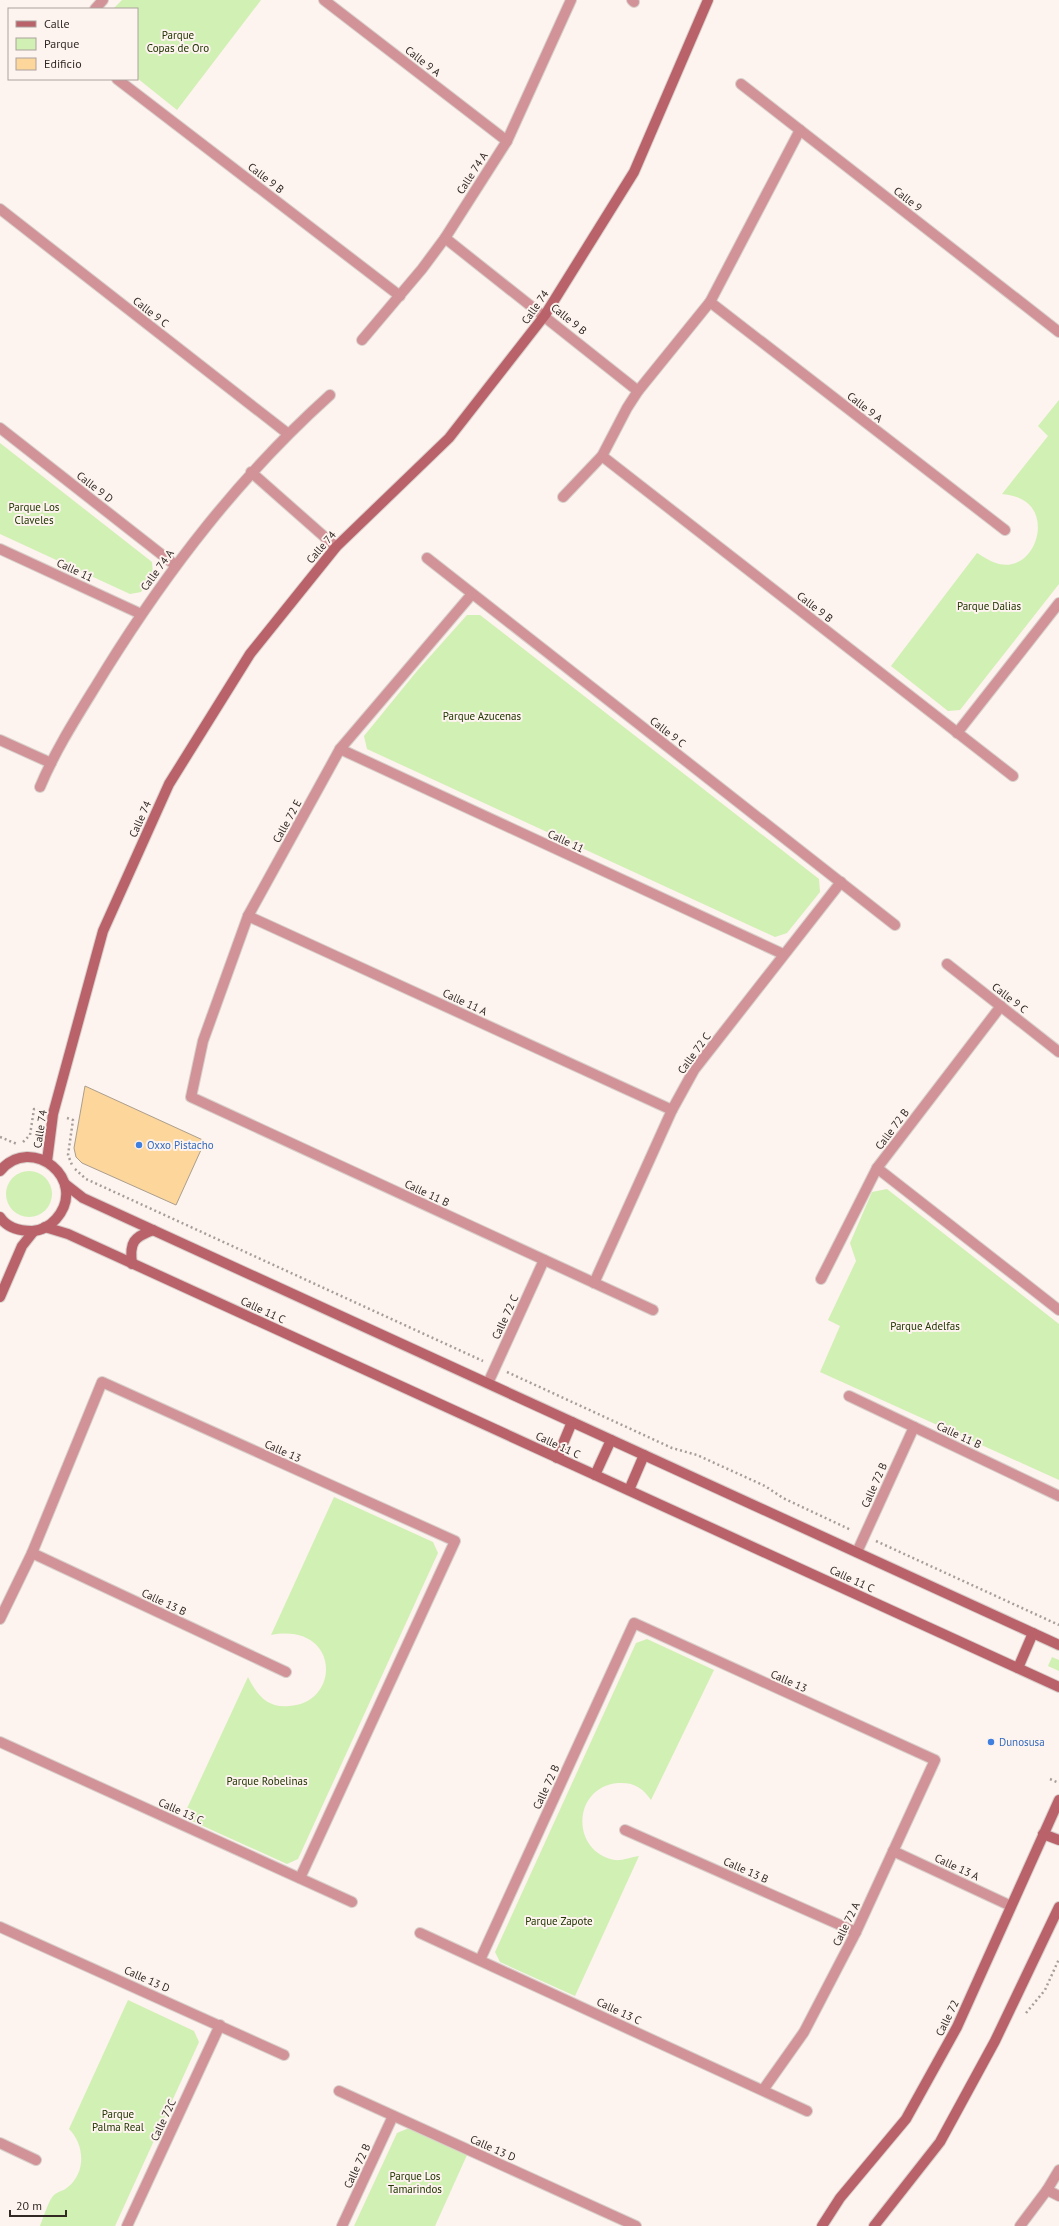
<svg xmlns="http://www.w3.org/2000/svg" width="1059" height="2226" font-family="'PT Sans',sans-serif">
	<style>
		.green { fill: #d1f0b3 }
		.building { fill: #fdd69c; stroke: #ab9e8c }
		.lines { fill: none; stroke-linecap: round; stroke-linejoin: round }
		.street-casing { stroke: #d8cfcb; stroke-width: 12 }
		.secondary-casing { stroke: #d8cfcb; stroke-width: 12 }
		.path { stroke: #a79e9a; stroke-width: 2.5; stroke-dasharray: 2 3; stroke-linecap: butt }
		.street { stroke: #d19397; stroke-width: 10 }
		.secondary { stroke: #ba626a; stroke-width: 10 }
		.shop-dot { fill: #3f7fe0; stroke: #fdf3ef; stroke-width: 1.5 }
		.labels { text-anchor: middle; stroke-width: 4; stroke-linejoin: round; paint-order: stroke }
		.park-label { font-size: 11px; fill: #213600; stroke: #fdf3ef }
		.street-label { font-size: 11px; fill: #322925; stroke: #fdf3ef }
		.shop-label { font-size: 11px; fill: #366cbe; stroke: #fdf3ef; text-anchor: start }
	</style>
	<rect width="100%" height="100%" fill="#fdf3ef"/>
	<g class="green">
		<path d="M122,0H261L177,110L137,78V9H113Z"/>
		<path d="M1059,400V584L960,710L948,711L891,666L977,553C984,557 991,562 999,564C1034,572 1053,517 1023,500C1017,496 1009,495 1002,494L1048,436L1038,426Z"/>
		<path d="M0,443L152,562L153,574L141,592L130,594L0,534Z"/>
		<path d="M467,615H480L819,879L820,892L787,933L775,937L367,749L364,736L417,671Z"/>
		<circle cx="29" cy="1194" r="23"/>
		<path d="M887,1189L1059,1324V1480L820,1372L840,1326L828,1320L856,1261L850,1243L872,1192Z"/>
		<path d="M334,1497L433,1542L438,1553L298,1859L287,1864L183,1817L248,1677C257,1695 267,1708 289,1706C342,1703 340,1622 271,1635Z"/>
		<path d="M647,1639L714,1670L651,1800C643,1788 634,1782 618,1783C572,1787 570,1852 615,1860C622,1861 631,1857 639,1856L575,1996L500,1962L495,1952L636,1643Z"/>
		<path d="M1052,1657L1059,1660V1671L1048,1666Z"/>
		<path d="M128,2000L194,2031L199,2042L115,2226H40C43,2219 49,2199 54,2195C58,2191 64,2191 68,2187C86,2172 85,2145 69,2129Z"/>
		<path d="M409,2128L467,2155L435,2226H354L397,2133Z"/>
	</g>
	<path class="building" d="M85,1086L205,1141L176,1205L82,1163L76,1157L74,1148Z"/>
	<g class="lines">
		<defs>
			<g id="street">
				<path d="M324,0L507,141"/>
				<path d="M632,0L634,2"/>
				<path d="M95,9L103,0"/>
				<path d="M117,79L400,296"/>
				<path d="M741,84L1059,332"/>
				<path d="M0,209L287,433"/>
				<path d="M445,238L638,391"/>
				<path d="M710,302L1005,530"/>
				<path d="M362,340L422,269L445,238L507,141L571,0"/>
				<path d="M0,428L175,565"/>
				<path d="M602,456L1013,776"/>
				<path d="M251,472L336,547"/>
				<path d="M563,497L602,456L627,408L638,391L710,302L800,130"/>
				<path d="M0,549L141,614"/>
				<path d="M427,558L895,925"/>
				<path d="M472,594L340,749L248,916L203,1041L191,1097L653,1310"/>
				<path d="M957,733L1059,603"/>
				<path d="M0,740L51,763"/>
				<path d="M340,749L783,954"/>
				<path d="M40,787C57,746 82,709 105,671C169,568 240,476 330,395"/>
				<path d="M248,916L672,1110"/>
				<path d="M947,964L1059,1052"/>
				<path d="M877,1168L1059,1310"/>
				<path d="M821,1279L877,1168L1001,1006"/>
				<path d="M594,1283L672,1110L694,1070L841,882"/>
				<path d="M488,1383L544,1260"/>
				<path d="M849,1396L1059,1496"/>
				<path d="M857,1552L914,1427"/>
				<path d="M32,1553L286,1672"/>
				<path d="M0,1619L32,1553L102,1382L455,1541L300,1878"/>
				<path d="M0,1742L352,1902"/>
				<path d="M625,1830L856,1932"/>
				<path d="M893,1851L1011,1906"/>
				<path d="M0,1927L284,2055"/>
				<path d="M420,1933L807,2111"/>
				<path d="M480,1960L634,1623L935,1760L856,1932L804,2032L763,2090"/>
				<path d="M339,2091L636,2226"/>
				<path d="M0,2143L36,2160"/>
				<path d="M1047,2190L1059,2196"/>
				<path d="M127,2226L220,2025"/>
				<path d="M342,2226L393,2116"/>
				<path d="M1020,2226L1047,2190L1059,2170"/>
			</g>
			<g id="secondary">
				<path d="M47,1161L53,1114L103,931L169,784L250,654L336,547L449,438L545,315L634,172L708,0"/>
				<path d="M0,1171C31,1133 90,1180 56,1219C51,1225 41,1231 32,1231C20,1231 7,1228 0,1217"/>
				<path d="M65,1184L83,1198L1059,1645"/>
				<path d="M45,1227L68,1234L1059,1687"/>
				<path d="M132,1264C129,1242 134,1237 153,1230"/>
				<path d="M0,1297L22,1246L34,1231"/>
				<path d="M557,1458L572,1422"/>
				<path d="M595,1475L611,1440"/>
				<path d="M629,1490L644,1455"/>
				<path d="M1018,1668L1033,1633"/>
				<path d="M1043,1834L1059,1840"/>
				<path d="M822,2226L840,2198L906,2119L957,2027L1059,1800"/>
				<path d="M874,2226L940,2142L995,2041L1059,1907"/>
			</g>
		</defs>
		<use href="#street" class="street-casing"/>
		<use href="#secondary" class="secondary-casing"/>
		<g class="path">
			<path d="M67,1118L73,1120L68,1155L72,1165"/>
			<path d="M0,1137L17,1144"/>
			<path d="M23,1142L30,1135L34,1109L41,1111"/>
			<path d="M75,1169L86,1179L483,1361"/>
			<path d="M507,1372L672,1448L697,1455L765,1486L783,1498L851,1530"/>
			<path d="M876,1541L1059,1625"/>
			<path d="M1050,1779L1059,1783"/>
			<path d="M1026,2013L1045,1990L1059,1959"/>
		</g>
		<use href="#street" class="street"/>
		<use href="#secondary" class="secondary"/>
	</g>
	<g class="shop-dot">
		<circle cx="139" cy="1145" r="4"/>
		<circle cx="991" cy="1742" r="4"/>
	</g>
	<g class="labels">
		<g class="park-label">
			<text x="178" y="39">Parque<tspan x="178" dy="13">Copas de Oro</tspan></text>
			<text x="34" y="511">Parque Los<tspan x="34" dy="13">Claveles</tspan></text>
			<text x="989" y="610">Parque Dalias</text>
			<text x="482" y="720">Parque Azucenas</text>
			<text x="925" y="1330">Parque Adelfas</text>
			<text x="267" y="1785">Parque Robelinas</text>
			<text x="559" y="1925">Parque Zapote</text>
			<text x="118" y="2118">Parque<tspan x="118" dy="13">Palma Real</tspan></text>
			<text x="415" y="2180">Parque Los<tspan x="415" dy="13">Tamarindos</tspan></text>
		</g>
		<g class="street-label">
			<text transform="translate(423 61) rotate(38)" y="4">Calle 9 A</text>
			<text transform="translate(472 173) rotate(-57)" y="4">Calle 74 A</text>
			<text transform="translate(266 178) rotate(38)" y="4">Calle 9 B</text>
			<text transform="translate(908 199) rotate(38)" y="4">Calle 9</text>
			<text transform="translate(535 307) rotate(-55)" y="4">Calle 74</text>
			<text transform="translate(151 312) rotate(38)" y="4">Calle 9 C</text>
			<text transform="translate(569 319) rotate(39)" y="4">Calle 9 B</text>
			<text transform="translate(865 407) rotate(38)" y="4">Calle 9 A</text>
			<text transform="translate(95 487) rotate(38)" y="4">Calle 9 D</text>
			<text transform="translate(321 547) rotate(-49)" y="4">Calle 74</text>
			<text transform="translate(75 570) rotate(25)" y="4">Calle 11</text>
			<text transform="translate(157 570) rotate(-54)" y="4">Calle 74 A</text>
			<text transform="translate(815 607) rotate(38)" y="4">Calle 9 B</text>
			<text transform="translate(668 732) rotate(38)" y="4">Calle 9 C</text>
			<text transform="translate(140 819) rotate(-66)" y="4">Calle 74</text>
			<text transform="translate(287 821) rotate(-61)" y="4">Calle 72 E</text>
			<text transform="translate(566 841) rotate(25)" y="4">Calle 11</text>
			<text transform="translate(1010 998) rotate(38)" y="4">Calle 9 C</text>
			<text transform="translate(465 1002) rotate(25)" y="4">Calle 11 A</text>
			<text transform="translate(694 1053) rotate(-54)" y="4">Calle 72 C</text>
			<text transform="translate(40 1129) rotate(-81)" y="4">Calle 74</text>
			<text transform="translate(892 1129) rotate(-53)" y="4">Calle 72 B</text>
			<text transform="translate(427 1193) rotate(25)" y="4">Calle 11 B</text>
			<text transform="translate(263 1310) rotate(25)" y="4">Calle 11 C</text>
			<text transform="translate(505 1317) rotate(-65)" y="4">Calle 72 C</text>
			<text transform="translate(959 1435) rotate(25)" y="4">Calle 11 B</text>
			<text transform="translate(558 1445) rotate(25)" y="4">Calle 11 C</text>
			<text transform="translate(283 1451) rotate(24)" y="4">Calle 13</text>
			<text transform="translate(874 1485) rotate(-66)" y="4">Calle 72 B</text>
			<text transform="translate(852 1579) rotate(25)" y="4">Calle 11 C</text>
			<text transform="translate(164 1602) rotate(25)" y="4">Calle 13 B</text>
			<text transform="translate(789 1681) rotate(24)" y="4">Calle 13</text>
			<text transform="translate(546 1787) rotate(-65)" y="4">Calle 72 B</text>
			<text transform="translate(181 1811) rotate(24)" y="4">Calle 13 C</text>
			<text transform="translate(957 1867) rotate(25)" y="4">Calle 13 A</text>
			<text transform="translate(746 1870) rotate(24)" y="4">Calle 13 B</text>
			<text transform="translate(846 1924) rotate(-64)" y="4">Calle 72 A</text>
			<text transform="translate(147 1979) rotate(24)" y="4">Calle 13 D</text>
			<text transform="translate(619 2011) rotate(25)" y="4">Calle 13 C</text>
			<text transform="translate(947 2018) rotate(-64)" y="4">Calle 72</text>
			<text transform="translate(163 2120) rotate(-65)" y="4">Calle 72C</text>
			<text transform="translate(493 2148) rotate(24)" y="4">Calle 13 D</text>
			<text transform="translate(357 2166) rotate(-65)" y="4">Calle 72 B</text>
		</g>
		<g class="shop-label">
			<text x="147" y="1149">Oxxo Pistacho</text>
			<text x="999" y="1746">Dunosusa</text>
		</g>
	</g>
	<rect x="8" y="8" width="130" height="72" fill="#fdf3ef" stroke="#aca29e"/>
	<rect x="16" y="21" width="20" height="6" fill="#ba626a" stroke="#aca29e"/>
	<text x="44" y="28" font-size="12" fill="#322925">Calle</text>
	<rect x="16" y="38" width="20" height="12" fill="#d1f0b3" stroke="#aca29e"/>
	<text x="44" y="48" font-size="12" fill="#322925">Parque</text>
	<rect x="16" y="58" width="20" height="12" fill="#fdd69c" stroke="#aca29e"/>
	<text x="44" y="68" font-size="12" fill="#322925">Edificio</text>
	<path d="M10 2210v6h56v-6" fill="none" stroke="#322925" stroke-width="2"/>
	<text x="16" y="2210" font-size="12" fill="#322925" stroke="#fdf3ef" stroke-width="3" paint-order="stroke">20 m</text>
</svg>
